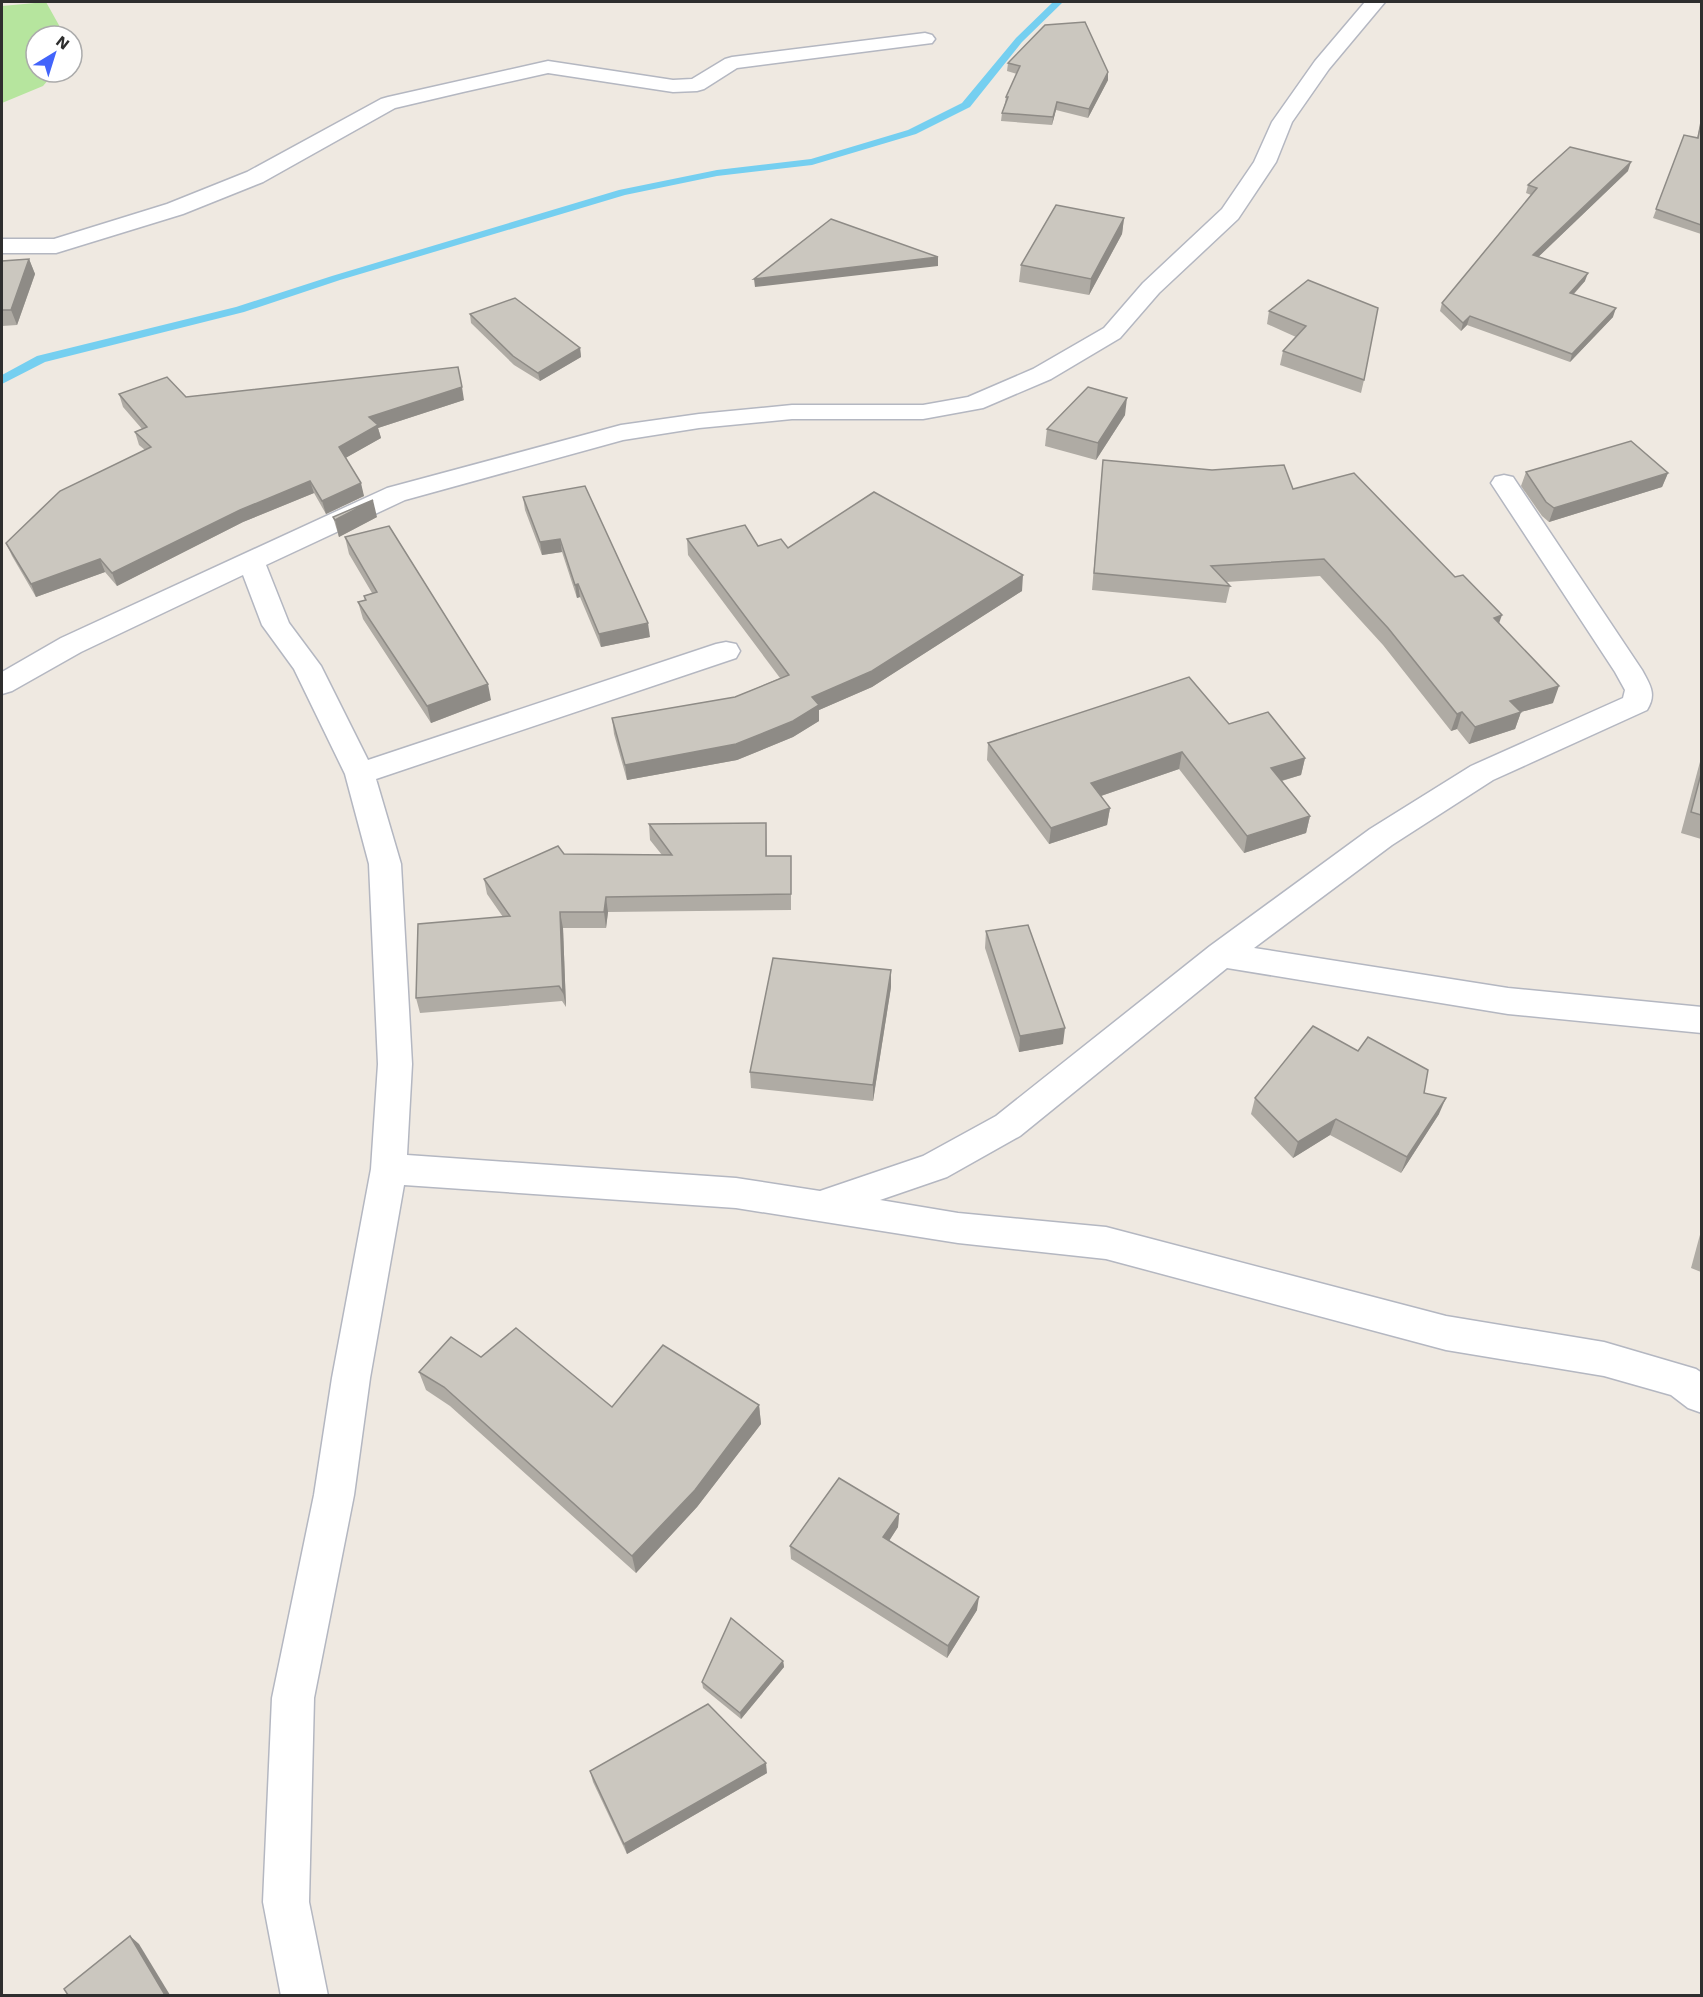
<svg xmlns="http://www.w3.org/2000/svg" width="1703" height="1997" font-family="'Work Sans',sans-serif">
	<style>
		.green { fill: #b6e59e }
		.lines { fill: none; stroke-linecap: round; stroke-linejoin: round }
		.stream { fill: #75cff0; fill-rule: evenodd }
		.minor-casing { stroke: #b4b7c1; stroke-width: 3 }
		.minor { fill: #fff; fill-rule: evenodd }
		.wall { fill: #afaba4 }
		.shaded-wall { fill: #8e8b86 }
		.building { fill: #cbc7bf; stroke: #8e8b86; stroke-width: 1.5 }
	</style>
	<rect width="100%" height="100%" fill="#efe9e1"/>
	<path class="green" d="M46,2L65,36H36V72H55L43,86L2,103V6Z"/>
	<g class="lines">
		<path class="stream" d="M1053,2H1063L1022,42L970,107L916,134L812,165L717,176L625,195L340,280L244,312L45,362L2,384V375L37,356L236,307L332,276L619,190L717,170L811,159L908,130L962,103L1016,38Z"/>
		<defs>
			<g id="minor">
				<path d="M1365,2H1385L1329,69L1292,122L1276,162L1238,219L1159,293L1120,338L1051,379L983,408L923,419H792L699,428L623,440L405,500L266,565L289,623L321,666L368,760L716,644L726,642L736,644L740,651L736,658L376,779L401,864L412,1064L407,1155L736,1178L820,1191L923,1156L996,1116L1210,946L1370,829L1471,766L1623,698L1625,690L1615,672L1491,483L1495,477L1504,475L1513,477L1642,670C1650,685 1657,694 1647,710L1493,780L1392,845L1254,948L1508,988L1702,1007V1033L1508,1014L1227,968L1020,1136L947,1177L880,1200L958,1213L1106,1227L1446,1316L1604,1342L1696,1369L1702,1373V1413L1688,1408L1671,1395L1604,1376L1446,1350L1106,1259L958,1243L736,1208L404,1185L370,1378L354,1495L314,1698L309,1902L328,1996H281L263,1902L272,1698L314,1495L332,1378L371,1169L378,1064L369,864L345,774L294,669L262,625L243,575L81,652L12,691L2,694V672L61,638L387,488L621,425L699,414L792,405H923L968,397L1033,369L1104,328L1143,283L1222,209L1254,162L1272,122L1315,61Z"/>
				<path d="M925,33L932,35L935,39L932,43L737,68L704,89L697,91L673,92L548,73L463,92L395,108L263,182L183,214L56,253H2V239H54L167,204L247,172L381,99L388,97L548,61L673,80L692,79L725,59L732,57Z"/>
			</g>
		</defs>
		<use href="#minor" class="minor-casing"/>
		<use href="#minor" class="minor"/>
	</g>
	<g class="wall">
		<path d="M1008,63L1108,80L1088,118L1056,110L1052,125L1001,121L1002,113L1005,103L1006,97L1017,74L1007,71Z"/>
		<path d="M1701,122V234L1653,218L1684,135L1697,138Z"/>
		<path d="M1628,171L1538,257L1585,281L1574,294L1613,317L1570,362L1467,325L1461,331L1440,311L1442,303L1531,195L1526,193L1528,185Z"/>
		<path d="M1124,218L1122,234L1089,295L1019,282L1021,265Z"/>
		<path d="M29,259L35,274L17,325L2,326V261Z"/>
		<path d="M1308,280L1364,380L1361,393L1280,365L1283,351L1296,337L1267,324L1269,311Z"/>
		<path d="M470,314L580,348L581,357L540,381L514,365L471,323Z"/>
		<path d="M119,394L186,397L464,400L378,428L381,438L345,458L364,496L326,514L314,493L243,522L117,586L105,572L36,597L12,556L6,543L145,450L139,445L135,432L142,429L123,407Z"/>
		<path d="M1125,415L1096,460L1045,446L1047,429Z"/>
		<path d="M1103,460L1293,489L1499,623L1553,703L1521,712L1515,729L1469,744L1457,729L1451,731L1383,645L1320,576L1226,582L1230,586L1226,603L1092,590Z"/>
		<path d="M1526,472L1668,473L1662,487L1549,522L1542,516L1521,486Z"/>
		<path d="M523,497L650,637L601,647L580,597L577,598L562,552L542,555L525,510Z"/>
		<path d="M333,517H377L339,537Z"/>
		<path d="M345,537L491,700L431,723L363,619L358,602L365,601L364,596L372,593L349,554Z"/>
		<path d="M687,539L758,546L788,548L1022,591L872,687L819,710V721L793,737L737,760L627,780L614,734L612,718L735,697L780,678L688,555Z"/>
		<path d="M1229,724L1305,758L1301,775L1282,781L1310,816L1306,833L1244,853L1179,769L1101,796L1110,808L1107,825L1049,844L987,760L988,743Z"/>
		<path d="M1701,758V839L1681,833Z"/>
		<path d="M766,823L767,856L791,871V910L608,912L606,928H563L566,1007L562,1001L420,1013L416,998L503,917L487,894L484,879L564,854L662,855L650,840L649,824Z"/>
		<path d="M986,931L1063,1044L1019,1052L985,948Z"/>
		<path d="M891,987L873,1101L751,1088L750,1072Z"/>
		<path d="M1424,1093L1439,1114L1401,1173L1330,1135L1293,1158L1251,1114L1255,1098Z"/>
		<path d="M1701,1231V1272L1691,1268Z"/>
		<path d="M481,1357L612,1407L759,1405L761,1424L697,1507L636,1573L450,1406L426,1390L419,1372Z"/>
		<path d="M899,1514L898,1527L889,1541L977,1610L947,1658L791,1559L790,1546Z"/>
		<path d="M783,1661L784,1667L741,1719L703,1688L702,1682Z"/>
		<path d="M590,1771L767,1773L627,1854L593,1782Z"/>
	</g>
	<g class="shaded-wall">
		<path d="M1108,72V80L1088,118L1089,109Z"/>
		<path d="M1057,102L1056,110L1052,125L1053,117Z"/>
		<path d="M1631,162L1628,171L1531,264L1533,255Z"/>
		<path d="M1124,218L1122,234L1089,295L1091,279Z"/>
		<path d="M938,257V266L755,287L754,279Z"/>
		<path d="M29,259L35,274L17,325L11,310Z"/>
		<path d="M1588,273L1585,281L1567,301L1570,293Z"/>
		<path d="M1616,308L1613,317L1570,362L1572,354Z"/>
		<path d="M1470,316L1467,325L1461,331L1463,323Z"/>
		<path d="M580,348L581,357L540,381L538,373Z"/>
		<path d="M462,387L464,400L378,428L381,438L342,460L339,447L369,417Z"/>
		<path d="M1127,398L1125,415L1096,460L1098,443Z"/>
		<path d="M1668,473L1662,487L1549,522L1554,508Z"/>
		<path d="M310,481L314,493L243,522L117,586L112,573L240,510Z"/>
		<path d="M361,483L364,496L326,514L322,501Z"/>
		<path d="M373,500L377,517L339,537L335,520Z"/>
		<path d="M560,539L562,552L542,555L540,542Z"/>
		<path d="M100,559L105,572L36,597L31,584Z"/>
		<path d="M1023,575L1022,591L872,687L819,710V721L793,737L737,760L627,780L625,765L812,697Z"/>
		<path d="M578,584L580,597L577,598L575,585Z"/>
		<path d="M1502,615L1496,632L1494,618Z"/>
		<path d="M648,623L650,637L601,647L599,634Z"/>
		<path d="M488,684L491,700L431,723L427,706Z"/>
		<path d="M1559,686L1553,703L1521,712L1515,729L1469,744L1475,727L1510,701Z"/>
		<path d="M1462,712L1457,729L1451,731L1457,714Z"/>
		<path d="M1182,752L1179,769L1089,800L1091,783Z"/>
		<path d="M1305,758L1301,775L1267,785L1271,768Z"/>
		<path d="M1110,808L1107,825L1049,844L1051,828Z"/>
		<path d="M1310,816L1306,833L1244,853L1247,836Z"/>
		<path d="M606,897L608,912L606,928L604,912Z"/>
		<path d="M560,912L563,928L566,1007L563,992Z"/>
		<path d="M891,970V987L873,1101V1085Z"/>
		<path d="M1065,1028L1063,1044L1019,1052L1020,1036Z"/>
		<path d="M1446,1098L1439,1114L1401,1173L1407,1157Z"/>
		<path d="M1336,1119L1330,1135L1293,1158L1298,1142Z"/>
		<path d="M759,1405L761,1424L697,1507L636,1573L632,1556Z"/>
		<path d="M899,1514L898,1527L883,1550V1537Z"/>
		<path d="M979,1597L977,1610L947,1658L948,1646Z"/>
		<path d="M783,1661L784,1667L741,1719L740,1713Z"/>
		<path d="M766,1763L767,1773L627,1854L624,1844Z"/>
		<path d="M130,1936L139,1944L170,1995H165Z"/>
	</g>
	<g class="building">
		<path d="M1085,22L1108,72L1089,109L1057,102L1053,117L1002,113L1008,97H1006L1020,66L1008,63L1045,25Z"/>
		<path d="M1701,122V225L1656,209L1684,135L1698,138Z"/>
		<path d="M1570,147L1631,162L1533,255L1588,273L1570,293L1616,308L1572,354L1470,316L1463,323L1442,303L1537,188L1528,185Z"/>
		<path d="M1056,205L1124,218L1091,279L1021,265Z"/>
		<path d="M831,219L938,257L754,279Z"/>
		<path d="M29,259L11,310H2V261Z"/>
		<path d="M1308,280L1378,308L1364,380L1283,351L1306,326L1269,311Z"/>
		<path d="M515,298L580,348L538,373L513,356L470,314Z"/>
		<path d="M458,367L462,387L369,417L378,425L339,447L361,483L322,501L310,481L240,510L112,573L100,559L31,584L6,543L60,491L151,447L135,432L147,427L119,394L167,377L186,397Z"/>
		<path d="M1088,387L1127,398L1098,443L1047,429Z"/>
		<path d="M1631,441L1668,473L1554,508L1546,502L1526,472Z"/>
		<path d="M1103,460L1212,470L1284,465L1293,489L1354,473L1455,577L1463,575L1502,615L1494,618L1559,686L1510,701L1521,712L1475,727L1462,712L1457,714L1388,628L1324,559L1211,566L1230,586L1094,573Z"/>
		<path d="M585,486L648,623L599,634L578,584L575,585L560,539L540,542L523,497Z"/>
		<path d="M874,492L1023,575L872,671L812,697L819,705L793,721L736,744L625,765L612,718L735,697L789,675L687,539L745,525L758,546L781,539L788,548Z"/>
		<path d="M373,500L335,520L333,517Z"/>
		<path d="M389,526L488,684L427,706L358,602L366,600L364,596L377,592L345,537Z"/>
		<path d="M1189,677L1229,724L1268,712L1305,758L1271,768L1310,816L1247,836L1182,752L1091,783L1110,808L1051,828L988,743Z"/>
		<path d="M1701,774V815L1691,812Z"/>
		<path d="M766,823V856H791V894L606,897L604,912H560L563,992L559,986L416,998L418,924L510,916L484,879L558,846L564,854L672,855L649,824Z"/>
		<path d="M1028,925L1065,1028L1020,1036L986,931Z"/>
		<path d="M773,958L891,970L873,1085L750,1072Z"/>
		<path d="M1313,1026L1358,1051L1368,1037L1428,1070L1424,1093L1446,1098L1407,1157L1336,1119L1298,1142L1255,1098Z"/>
		<path d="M516,1328L612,1407L663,1345L759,1405L695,1490L632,1556L444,1387L419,1372L451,1337L481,1357Z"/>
		<path d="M839,1478L899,1514L883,1537L979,1597L948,1646L790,1546Z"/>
		<path d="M731,1618L783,1661L740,1713L702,1682Z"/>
		<path d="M708,1704L766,1763L624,1844L590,1771Z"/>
		<path d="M130,1936L165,1995H68L64,1989Z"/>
	</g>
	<rect width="1703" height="1997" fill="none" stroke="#2e2e2e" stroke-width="6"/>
	<g transform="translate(54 54) rotate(38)"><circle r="28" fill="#ffffff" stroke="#ababab" stroke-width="1.5"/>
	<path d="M0-4.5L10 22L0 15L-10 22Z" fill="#4264fb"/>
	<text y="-9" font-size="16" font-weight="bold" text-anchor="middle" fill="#2e2e2e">N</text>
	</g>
</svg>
